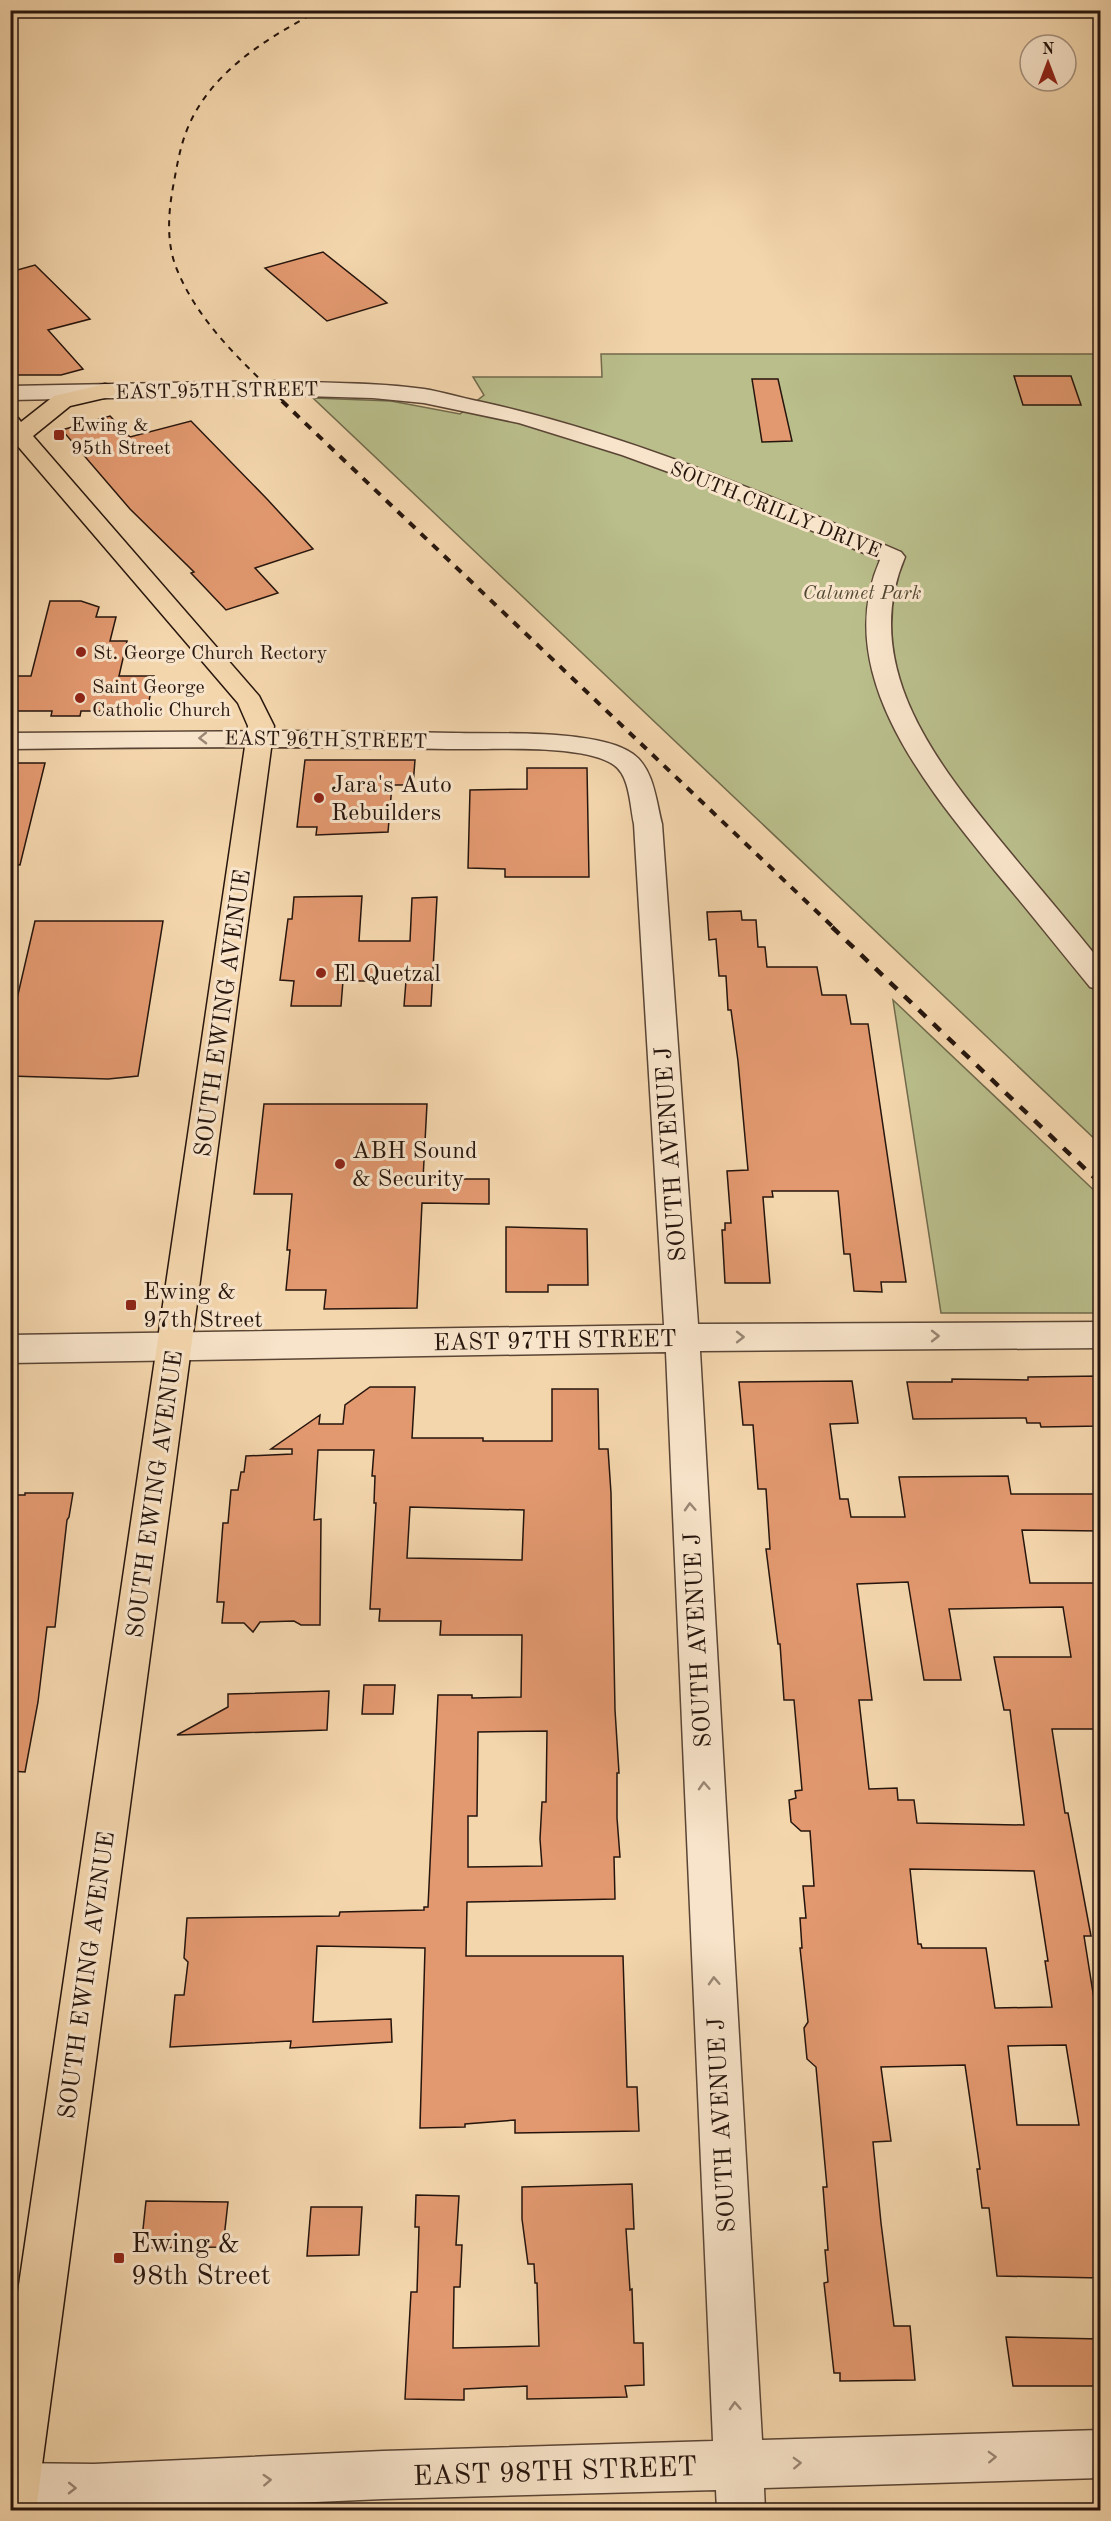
<svg xmlns="http://www.w3.org/2000/svg" width="1111" height="2521" font-family="'Old Standard TT',serif">
	<style>
		.green { fill: #b9be8b; stroke: #706a4c; stroke-width: 1.5 }
		.building { fill: #e39970; stroke: #26150d; stroke-width: 1.5; fill-rule: evenodd }
		.lines { fill: none; stroke-linecap: round; stroke-linejoin: round }
		.street-casing { stroke: #5a4535; stroke-width: 3 }
		.primary-casing { stroke: #26150d; stroke-width: 3 }
		.street { fill: #f8e4ca; fill-rule: evenodd }
		.primary { fill: #f4d6ad; fill-rule: evenodd }
		.rail-far2 { stroke: #26150d; stroke-width: 2; stroke-dasharray: 6 6; stroke-linecap: butt }
		.rail-far1 { stroke: #26150d; stroke-width: 4; stroke-dasharray: 8 8; stroke-linecap: butt }
		.rail { stroke: #26150d; stroke-width: 4.5; stroke-dasharray: 10 10; stroke-linecap: butt }
		.oneway { stroke: #9a8775 }
		.poi-dot { fill: #8f2418; stroke: #f8e4ca; stroke-width: 2 }
		.labels { text-anchor: middle; stroke-width: 6; stroke-linejoin: round; paint-order: stroke }
		.far-street-label { font-size: 20px; fill: #26150d; stroke: #f8e4ca }
		.far-poi-label { font-size: 20px; fill: #26150d; stroke: #f8e4ca; text-anchor: start }
		.far-park-label { font-size: 20px; font-style: italic; fill: #524833; stroke: #f8e4ca }
		.poi-label { font-size: 24px; fill: #26150d; stroke: #f8e4ca; text-anchor: start }
		.street-label { font-size: 24px; fill: #26150d; stroke: #f8e4ca }
		.near-poi-label { font-size: 28px; fill: #26150d; stroke: #f8e4ca; text-anchor: start }
		.near-street-label { font-size: 28px; fill: #26150d; stroke: #f8e4ca }
	</style>
	<rect width="100%" height="100%" fill="#f4d6ad"/>
	<filter id="stains"><feTurbulence type="fractalNoise" baseFrequency=".00333" numOctaves="4"/><feColorMatrix values="0 0 0 0 .2 0 0 0 0 .09 0 0 0 0 .02 0 0 0 .5 -.17"/></filter>
	<radialGradient id="worn" r=".72"><stop offset=".6" stop-color="#630" stop-opacity="0"/><stop offset="1" stop-color="#630" stop-opacity=".3"/></radialGradient>
	<g class="green">
		<path d="M601,354H1100V1144L313,398L391,401L460,414L484,395L473,377H602Z"/>
		<path d="M893,1000L1100,1196V1313H941Z"/>
	</g>
	<g class="building">
		<path d="M323,252L387,303L327,321L265,268Z"/>
		<path d="M35,265L90,319L48,330L83,369L61,375H10V272Z"/>
		<path d="M1014,376H1071L1081,405H1023Z"/>
		<path d="M752,379H778L792,441L762,442Z"/>
		<path d="M110,416L130,437L191,421L267,499L313,549L255,568L278,593L226,610L191,573L194,572L130,509L62,430Z"/>
		<path d="M50,601H81L99,607L96,617H116L110,641H127L119,676H154L147,711H81L80,716H51L52,711H10V701L17,676H31Z"/>
		<path d="M305,760H415L413,785H392L388,832L316,835L317,827H297Z"/>
		<path d="M13,763H45L20,865L10,864V774Z"/>
		<path d="M527,768H587L589,877H505V869L468,868L470,790L527,789Z"/>
		<path d="M362,896L359,941H410L412,898L437,897L431,1006H404L406,981H343L341,1006H291L294,981L280,980L288,919H292L294,897Z"/>
		<path d="M741,911L742,920H756L758,947H765L767,967H817L822,995H846L851,1024H868L906,1282H881L882,1292L854,1291L850,1254H844L838,1191H772L773,1197H763L770,1283H725L722,1230H725V1223H731L727,1171L748,1170L738,1061L731,1010H728L726,976H719L716,939L709,940L707,912Z"/>
		<path d="M35,921H163L138,1076L108,1079L10,1076V1029Z"/>
		<path d="M264,1104H427L423,1179H489V1204L422,1203L417,1308L324,1309L326,1290H286L290,1250H287L292,1194H254Z"/>
		<path d="M506,1227L587,1229L588,1285H548V1292H506Z"/>
		<path d="M1101,1376V1426L1041,1427L1040,1423H1027L1026,1418L913,1419L907,1382H952V1379L1028,1380V1377Z"/>
		<path d="M852,1381L858,1423L830,1424L840,1499H848L851,1517H905L899,1477L1008,1476L1011,1494H1101V1531L1022,1530L1030,1583H1101V1729H1052L1065,1813H1068L1091,1936H1084L1101,2043V2278L997,2276L989,2208H982L977,2169H980L965,2065L881,2067L891,2141L873,2142L881,2223L894,2326H910L915,2380L840,2381V2373H834L824,2283L828,2282L825,2250H828L823,2187H827L816,2067L807,2059L804,2028L808,2022L800,1948H802L800,1918H806L803,1886H814L810,1831H801L791,1822L789,1800L796,1798L795,1791L802,1790L794,1700H784L780,1644H778L766,1549H770L766,1489H758L753,1425H743L739,1382ZM908,1582L924,1680H961L949,1609L1063,1607L1071,1657H994L1004,1710H1010L1024,1825L917,1823L914,1800H898L897,1788L869,1789L859,1700H872L857,1584ZM910,1869L1034,1871L1048,1961H1045L1052,2007L995,2008L986,1948H922L921,1944H918ZM1066,2045L1079,2125H1017L1008,2046Z"/>
		<path d="M370,1387H415L412,1438H483V1441H552V1389H598L599,1449H608L611,1493L615,1710L619,1773H617V1818L620,1857H614L615,1899L467,1902L466,1956H623L627,2087H637L639,2131L515,2133V2120L465,2124V2127L420,2128L425,1948L317,1946L313,2022L391,2019L392,2042L290,2048L291,2041L170,2047L175,1995H184L188,1962L184,1958L187,1918L339,1916L340,1912L424,1910V1907H428L438,1695H472V1698L521,1697L522,1635H440L441,1621H379L380,1609H370L376,1503H374L375,1476H372L374,1450H318L314,1520L321,1519L320,1625H301L294,1621L260,1622L253,1632L244,1623H222L224,1602H217L223,1523H228L231,1490H238L241,1472H244L246,1456L292,1454V1449H271L320,1415L319,1424H343L345,1405ZM410,1507L524,1510L522,1560L407,1558ZM547,1731L546,1802H542L540,1839L542,1866L468,1867V1816H477L478,1732Z"/>
		<path d="M25,1493H73L69,1517L67,1520L55,1627H47L38,1702L25,1772L10,1771V1495H25Z"/>
		<path d="M364,1685H395L393,1714H362Z"/>
		<path d="M329,1691L327,1730L177,1735L228,1707V1694Z"/>
		<path d="M632,2184L634,2229H626L630,2290L632,2289L634,2343H643L644,2385L625,2386L627,2397L527,2399V2386L464,2389V2400L405,2399L411,2292H417L419,2227H415L416,2195L459,2196L456,2245H462L460,2287H454L453,2348L539,2346L537,2283H535L534,2264H528L522,2219V2187Z"/>
		<path d="M146,2201L228,2202L223,2247L141,2248Z"/>
		<path d="M311,2207H362L359,2255L307,2256Z"/>
		<path d="M1006,2337L1101,2339V2386H1013Z"/>
	</g>
	<g class="lines">
		<defs>
			<g id="street">
				<path d="M269,381C320,383 373,382 424,389C443,392 462,398 482,402C628,434 764,493 901,552L905,557C858,667 939,766 1004,845C1036,884 1069,922 1100,961V990L1090,987C1058,948 1027,909 995,871C928,788 830,674 880,560L715,489L622,455L519,423L424,403L373,398L269,395L10,400V386Z"/>
				<path d="M289,731C344,731 399,732 453,733C497,734 599,729 633,754C654,769 656,801 662,824L698,1324L1100,1322V1348L700,1351L762,2440L1100,2430V2478L764,2488L765,2510H717L716,2490L383,2499L137,2510H10V2463L94,2464L383,2451L713,2441L666,1352L10,1363V1335L664,1325L634,824C630,806 630,776 614,765C584,743 487,750 448,749C302,746 156,747 10,749V733Z"/>
			</g>
			<path id="primary" d="M105,384L113,386L116,391L113,396L70,406L33,436L259,696L274,726L36,2510H10V2346L248,726L238,703L10,437V416L18,418L21,422L54,396Z"/>
		</defs>
		<use href="#street" class="street-casing"/>
		<use href="#primary" class="primary-casing"/>
		<use href="#street" class="street"/>
		<use href="#primary" class="primary"/>
		<path class="rail-far2" d="M284,402C244,364 200,324 178,272C166,245 168,215 173,187C177,166 180,145 189,125C213,70 269,37 320,10"/>
		<path class="rail-far1" d="M282,401L834,928"/>
		<path class="rail" d="M832,927L1100,1183"/>
	</g>
	<defs><path id="oneway-chevron" d="M-2-3.5L2.5 0L-2 3.5" fill="none" stroke-width="1.6" stroke-linecap="round" stroke-linejoin="round" transform="scale(1.5)"/></defs>
	<g class="oneway">
		<use href="#oneway-chevron" transform="translate(203 738) rotate(179)"/>
		<use href="#oneway-chevron" transform="translate(935 1336)"/>
		<use href="#oneway-chevron" transform="translate(740 1337)"/>
		<use href="#oneway-chevron" transform="translate(690 1507) rotate(-93)"/>
		<use href="#oneway-chevron" transform="translate(704 1786) rotate(-93)"/>
		<use href="#oneway-chevron" transform="translate(714 1981) rotate(-93)"/>
		<use href="#oneway-chevron" transform="translate(735 2406) rotate(-93)"/>
		<use href="#oneway-chevron" transform="translate(992 2457) rotate(-2)"/>
		<use href="#oneway-chevron" transform="translate(797 2463) rotate(-2)"/>
		<use href="#oneway-chevron" transform="translate(267 2480) rotate(-3)"/>
		<use href="#oneway-chevron" transform="translate(72 2488) rotate(1)"/>
	</g>
	<g class="poi-dot">
		<rect x="53" y="429" width="12" height="12" rx="3"/>
		<circle cx="81" cy="652" r="6"/>
		<circle cx="80" cy="698" r="6"/>
		<circle cx="319" cy="798" r="6"/>
		<circle cx="321" cy="973" r="6"/>
		<circle cx="340" cy="1164" r="6"/>
		<rect x="125" y="1299" width="12" height="12" rx="3"/>
		<rect x="113" y="2252" width="12" height="12" rx="3"/>
	</g>
	<g class="labels">
		<g class="far-street-label">
			<text transform="translate(217 390) rotate(-1)" y="7">EAST 95TH STREET</text>
			<text transform="translate(776 509) rotate(22)" y="7">SOUTH CRILLY DRIVE</text>
			<text transform="translate(326 739) rotate(1)" y="7">EAST 96TH STREET</text>
		</g>
		<g class="far-poi-label">
			<text x="71" y="431">Ewing &amp;<tspan x="71" dy="23">95th Street</tspan></text>
			<text x="93" y="659">St. George Church Rectory</text>
			<text x="92" y="693">Saint George<tspan x="92" dy="23">Catholic Church</tspan></text>
		</g>
		<g class="far-park-label">
			<text x="862" y="599">Calumet Park</text>
		</g>
		<g class="poi-label">
			<text x="331" y="792">Jara's Auto<tspan x="331" dy="28">Rebuilders</tspan></text>
			<text x="333" y="981">El Quetzal</text>
			<text x="352" y="1158">ABH Sound<tspan x="352" dy="28">&amp; Security</tspan></text>
			<text x="143" y="1299">Ewing &amp;<tspan x="143" dy="28">97th Street</tspan></text>
		</g>
		<g class="street-label">
			<text transform="translate(222 1013) rotate(-82)" y="8">SOUTH EWING AVENUE</text>
			<text transform="translate(670 1154) rotate(-94)" y="8">SOUTH AVENUE J</text>
			<text transform="translate(555 1340) rotate(-1)" y="8">EAST 97TH STREET</text>
			<text transform="translate(154 1494) rotate(-82)" y="8">SOUTH EWING AVENUE</text>
			<text transform="translate(697 1640) rotate(-93)" y="8">SOUTH AVENUE J</text>
			<text transform="translate(86 1975) rotate(-82)" y="8">SOUTH EWING AVENUE</text>
			<text transform="translate(721 2125) rotate(-93)" y="8">SOUTH AVENUE J</text>
		</g>
		<g class="near-poi-label">
			<text x="131" y="2252">Ewing &amp;<tspan x="131" dy="32">98th Street</tspan></text>
		</g>
		<g class="near-street-label">
			<text transform="translate(555 2470) rotate(-2)" y="10">EAST 98TH STREET</text>
		</g>
	</g>
	<rect width="1111" height="2521" fill="none" stroke="#f4d6ad" stroke-width="36"/>
	<rect x="12" y="12" width="1087" height="2497" fill="none" stroke="#26150d" stroke-width="3"/>
	<rect x="18" y="18" width="1075" height="2485" fill="none" stroke="#26150d" stroke-width="1.5"/>
	<g transform="translate(1048 63)"><circle r="28" fill="#f8e4ca" stroke="#a4917e" stroke-width="1.5"/>
	<path d="M0-4.5L10 22L0 15L-10 22Z" fill="#8f2418"/>
	<text y="-9" font-size="16" font-weight="bold" text-anchor="middle" fill="#26150d">N</text>
	</g>
	<rect width="100%" height="100%" filter="url(#stains)"/>
	<rect width="100%" height="100%" fill="url(#worn)"/>
</svg>
